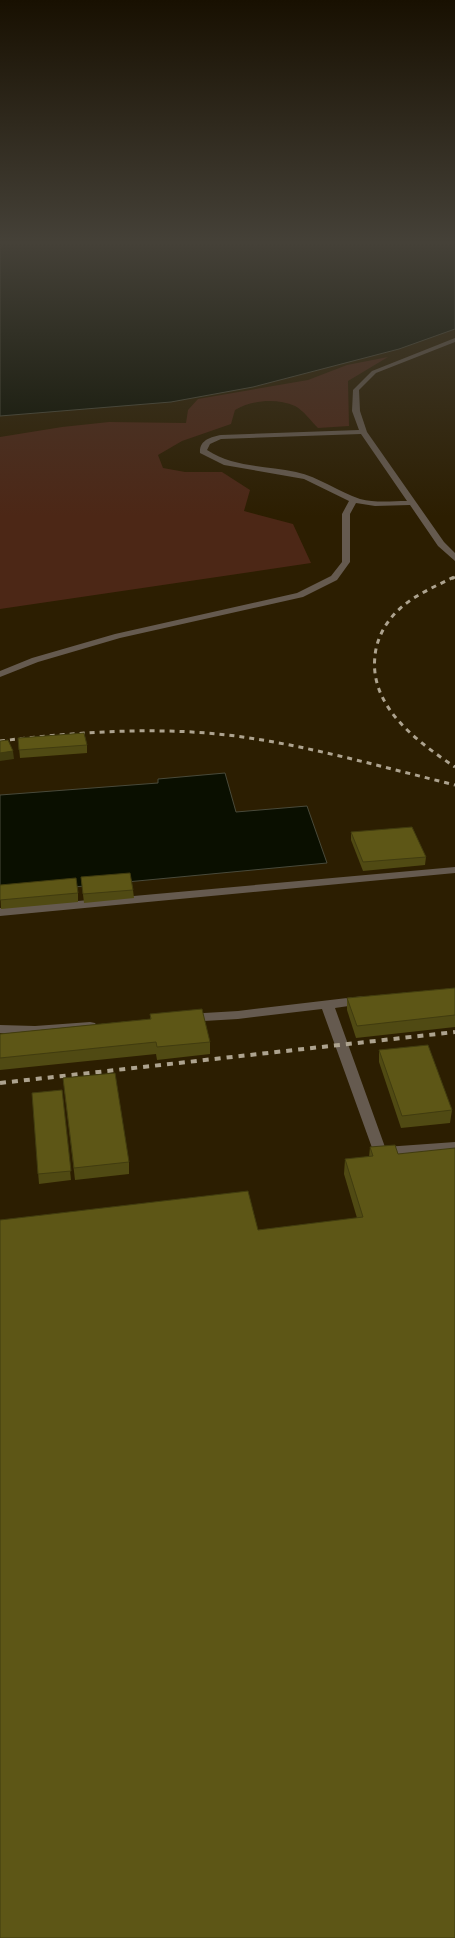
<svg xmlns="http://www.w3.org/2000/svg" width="455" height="1938" font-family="'Zilla Slab',serif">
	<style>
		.green { fill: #4c2716 }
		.water { fill: #0a0f00; stroke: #494a3a }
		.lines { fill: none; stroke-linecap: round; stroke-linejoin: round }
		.minor { fill: #655a4f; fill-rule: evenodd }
		.rail-far2 { stroke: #ada38f; stroke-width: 2.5; stroke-dasharray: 4 4; stroke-linecap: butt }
		.rail-far1 { stroke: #ada38f; stroke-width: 3; stroke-dasharray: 5 5; stroke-linecap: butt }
		.rail { stroke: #ada38f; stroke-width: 4; stroke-dasharray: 6 6; stroke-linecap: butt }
		.wall { fill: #504a13 }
		.shaded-wall { fill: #413c0f }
		.building { fill: #5d5616; stroke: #413c0f }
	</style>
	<rect width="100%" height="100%" fill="#2c1e01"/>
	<path class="green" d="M388,357L348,381L349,426L318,428C311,421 303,410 295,406C277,398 251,400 235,410L231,424L182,441L158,455L163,468L185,472H222L250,490L244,511L293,524L311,563L0,609V437L62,427L109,422L186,423L188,410L198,399L308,380L347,365Z"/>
	<g class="water">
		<path d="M0,244H455V329L399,349L253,387L171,402L0,416Z"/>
		<path d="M225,773L236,812L307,806L327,863L0,894V795L158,783V779Z"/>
	</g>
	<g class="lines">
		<g class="minor">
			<path d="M455,338V342L376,373L359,390L360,411L367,432L444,542L455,553V561L438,546L410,505L375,506L356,503L350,514V562L337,580L303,597L120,638L38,662L0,677V671L32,658L115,634L297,593L331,576L342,562V514L349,501L304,479L224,465L200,453C199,440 211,437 221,435L359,430L352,411L353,390L372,371ZM361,434L407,501C392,501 375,503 360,499C339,492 319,477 296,472C265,465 235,468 207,450L210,444L221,439Z"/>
			<path d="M455,867V873L0,916V908Z"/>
			<path d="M364,996L370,1000L369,1003L335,1008L385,1147L455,1142V1152L380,1157L375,1156L322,1009L238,1019L187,1022L181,1018L187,1014L238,1011Z"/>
			<path d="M90,1022L95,1023L97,1026L95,1029L35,1034L0,1033V1025L35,1026Z"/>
		</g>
		<path class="rail-far2" d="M452,579L455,577"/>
		<g class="rail-far1">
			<path d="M454,577C432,588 407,598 391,618C382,629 376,643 375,656C369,707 418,742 455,767"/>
			<path d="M0,741C78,732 157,726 236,736C310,746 382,767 455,785"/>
		</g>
		<path class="rail" d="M0,1083L455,1032"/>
	</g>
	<g class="wall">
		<path d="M18,738L87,745V753L20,758Z"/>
		<path d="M351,832L426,857L425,865L363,871L351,840Z"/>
		<path d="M81,877L133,890L134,898L84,903Z"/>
		<path d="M0,885L78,893V902L1,909Z"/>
		<path d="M455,988V1027L356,1038L347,1010V998Z"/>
		<path d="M150,1014L210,1042V1054L157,1060L156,1054L0,1070V1034L150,1019Z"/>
		<path d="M379,1050L452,1110L450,1123L401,1128L379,1062Z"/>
		<path d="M63,1078L129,1162V1174L75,1180Z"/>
		<path d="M62,1090L71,1180L39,1184L32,1093Z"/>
		<path d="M370,1147L398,1154L455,1938L258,1230L357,1218L344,1174L345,1159L369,1157Z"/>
	</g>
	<path class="shaded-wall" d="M13,751L14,759L0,761V753Z"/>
	<g class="building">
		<path d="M84,733L87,745L19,750L18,738Z"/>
		<path d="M8,740L13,751L0,753V741Z"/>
		<path d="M412,827L426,857L363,862L351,832Z"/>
		<path d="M130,873L133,890L83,894L81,877Z"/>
		<path d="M76,878L78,893L0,900V885Z"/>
		<path d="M455,988V1015L357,1026L347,998Z"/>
		<path d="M202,1009L210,1042L157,1047L156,1042L0,1058V1034L151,1019L150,1014Z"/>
		<path d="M428,1045L452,1110L402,1116L379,1050Z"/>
		<path d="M115,1073L129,1162L74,1168L63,1078Z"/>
		<path d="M62,1090L71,1171L38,1174L32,1093Z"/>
		<path d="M395,1145L398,1154L455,1148V1938H0V1220L248,1191L258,1230L363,1217L345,1159L373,1156L370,1147Z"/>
	</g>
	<linearGradient id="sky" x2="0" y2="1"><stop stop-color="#181001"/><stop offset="0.47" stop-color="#454138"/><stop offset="1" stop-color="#454138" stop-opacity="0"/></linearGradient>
	<rect width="455" height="516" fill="url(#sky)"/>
</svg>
